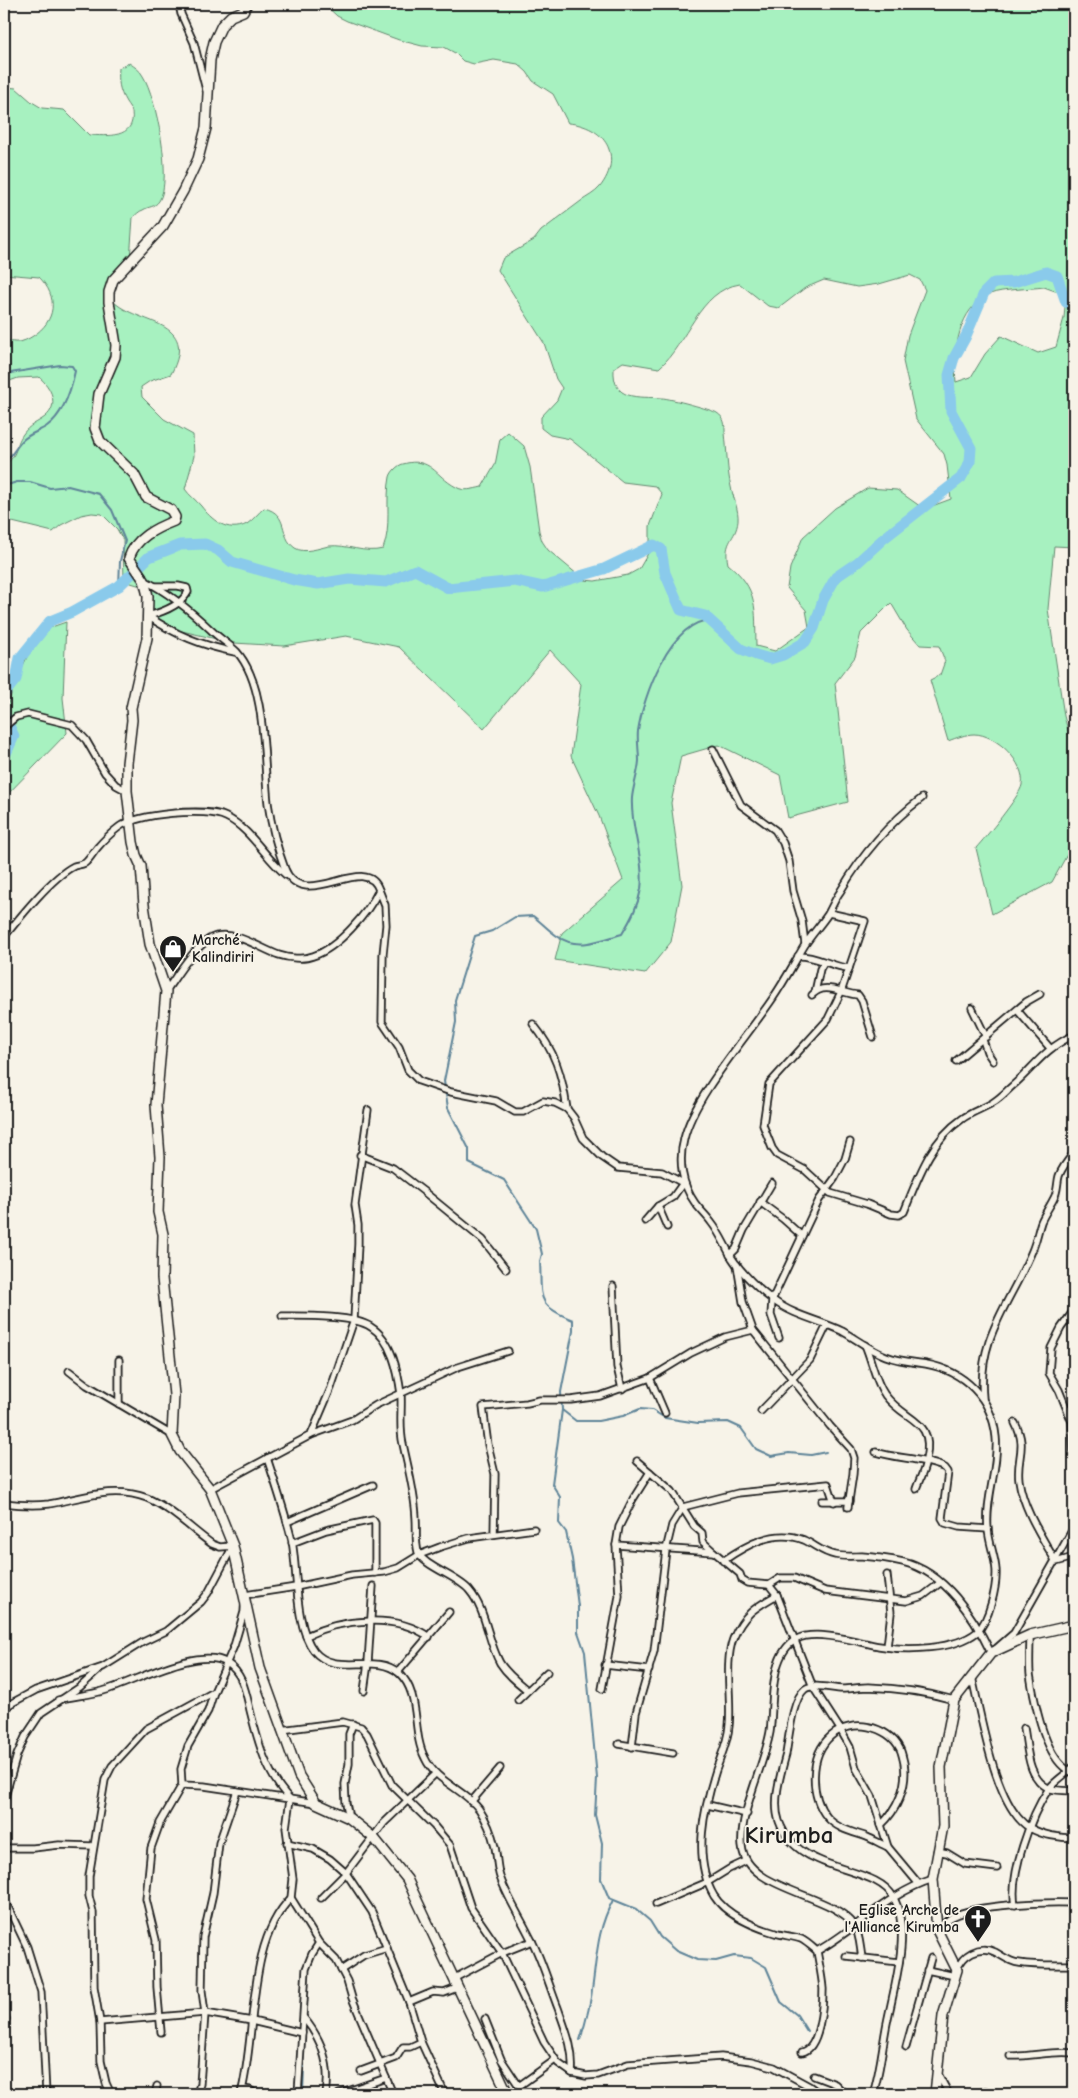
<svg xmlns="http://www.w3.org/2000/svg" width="1078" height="2098" font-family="'Comic Neue',sans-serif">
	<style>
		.green { fill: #a7f1c0; stroke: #62866e; fill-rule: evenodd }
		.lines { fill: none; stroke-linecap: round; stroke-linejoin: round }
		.stream { stroke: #5e8498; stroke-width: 2 }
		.river { stroke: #8acaeb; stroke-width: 11 }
		.street-casing { stroke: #1c1c1c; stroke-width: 9 }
		.secondary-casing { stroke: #1c1c1c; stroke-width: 12 }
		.street { stroke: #f7f3e8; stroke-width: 5.5 }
		.secondary { stroke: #f7f3e8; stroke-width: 9 }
		.labels { text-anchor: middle; stroke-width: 4; stroke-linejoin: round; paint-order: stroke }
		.poi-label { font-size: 15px; font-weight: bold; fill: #1c1c1c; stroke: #f7f3e8; text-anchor: start }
		.town-label { font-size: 25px; font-weight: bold; fill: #1c1c1c; stroke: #f7f3e8 }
	</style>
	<rect width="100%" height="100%" fill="#f7f3e8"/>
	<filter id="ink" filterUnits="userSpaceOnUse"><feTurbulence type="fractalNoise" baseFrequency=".02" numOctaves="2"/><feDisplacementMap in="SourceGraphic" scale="10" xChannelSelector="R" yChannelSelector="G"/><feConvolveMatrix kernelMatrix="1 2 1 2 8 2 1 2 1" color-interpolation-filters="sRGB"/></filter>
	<g filter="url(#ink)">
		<g class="green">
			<path d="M324,4H1043L1046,10L1074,7V547L1054,546L1048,609L1064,716L1074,752V842L1052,882L992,914L976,848C985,838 1020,796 1022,785C1026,763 996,734 974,734C966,734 956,738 948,741L930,680L940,675L945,661L939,646L920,645L907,630L891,603L861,633L855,657L835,683L848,802L788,818L780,775L719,745L681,756L671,803L682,885L671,942L645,974L555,960L562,933L623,880L599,816L571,756L581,684L550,650L484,729L399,647L346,636L284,646L234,643L147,623L148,607L141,586L124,581L123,540L117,529L102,514L92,513L81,515L61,525L53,532L4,520V466C19,454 14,447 23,434C29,425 37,423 45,417C60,405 51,387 39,377L18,378L4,383V339C15,344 22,343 33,336C56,321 59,297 39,277L4,274V89L6,87L16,88L32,102L42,108L64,110L89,135C106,136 136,139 132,112C131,109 128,105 126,102C119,90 118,82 119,68L129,63C135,67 140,70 143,76C156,96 173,181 159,201C154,208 149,206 143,210C139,211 136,215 133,217L130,260L112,288L113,301C138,326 200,318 171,374L150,381L141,387L142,397L164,419L193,435L194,456L185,489C189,495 196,500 201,506C211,519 227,534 247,524C253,520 259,512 264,508C290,514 278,536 295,548C304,554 319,548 329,546C347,544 364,554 383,549C392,526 385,501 390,477C391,472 398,465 403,464C431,456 435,476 456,487C464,492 473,489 482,487L495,465L500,439L508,432L524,446L530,467L539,531L542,541L548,550L584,580L595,581L628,575L639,569L650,550V526L662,494L655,486L623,482L570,439L550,435L541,428V417L557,400L562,388L556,379L544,343L498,270L503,258L534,240L541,231C554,221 568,211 581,201C587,197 595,193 600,187C624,156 605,126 568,123L553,94L533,81L527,72L518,64L494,60L474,64L463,61L455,53L444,47L422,46L399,40L347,21L337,16ZM910,275L920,280L925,290L908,335L903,361L916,419L944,454L947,465L951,499L924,509L897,490L868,488L835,508L803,537L790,568L787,588L806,610L809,627L775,651L756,646C755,609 759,589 728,564C723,540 736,540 738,521C739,510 733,497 731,487C727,470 727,451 725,433C725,425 725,418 717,413C713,410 669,398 662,398C638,396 612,402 614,368L623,362L659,368C687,344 699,290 740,284L768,306L779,308L805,288L824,280L857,287L879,284ZM1044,287L1066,295L1064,318L1056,347L1038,353L1001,336L985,354L971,377L956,382C953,351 958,308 990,294C1003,289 1029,289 1044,287Z"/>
			<path d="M66,622L63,698L67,733L4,798V728L8,725L6,709L14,686L31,648L46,629Z"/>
		</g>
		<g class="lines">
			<g class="stream">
				<path d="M4,374L60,365L72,366L75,371C71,390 64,414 47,426C40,431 31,433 24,439C16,446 13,455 4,463"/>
				<path d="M4,486L17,482H30L50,488L68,486L99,494L112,510L125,541L120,561L119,586"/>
				<path d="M711,620C670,621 643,697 638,731C637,741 639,751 639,761C638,774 633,786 632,798C630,828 645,859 641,889C638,906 631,919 622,934C601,940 577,951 557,936C548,930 541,922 533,916L515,917L492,931L475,936L455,1000L456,1022L444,1081L448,1108L469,1149V1163L504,1180L536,1229L542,1254L540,1261C542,1298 535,1305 573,1320V1331L561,1392L562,1410L552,1484L560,1497L559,1523L566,1532L572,1559L578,1606V1632L585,1652L597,1778L595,1815L602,1843L601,1879L609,1898L636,1909L650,1921L660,1937L676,1951L697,1960L716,1961L734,1956L751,1958L766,1967L781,2002L797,2015L807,2031"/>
				<path d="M562,1410L576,1421H598L623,1416L640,1409L652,1410L665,1418L698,1423L728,1422L741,1428L756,1449L771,1456L789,1453L811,1455L826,1452"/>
				<path d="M580,2040C586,2022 591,2002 593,1983C597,1952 598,1928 613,1900"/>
				<path d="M303,2094L304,2064"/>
			</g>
			<g class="river">
				<path d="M4,694L16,679L20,658L50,621L72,612L119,586L149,557L180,545L205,544L218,550L232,562L294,580L318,584L349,579L386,582L415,570L448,588L515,581L543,587L604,569L654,545L661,549L665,573L681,610L705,616L741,649L756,655L770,659L783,655L805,642L814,628L823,600L836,577L858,562L883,539L961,478L970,462L971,448L951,411L949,375L954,358L966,336L984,293L994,283L1014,282L1046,272L1057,276L1066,302L1074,305"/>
				<path d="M4,715L14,736L4,758"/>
			</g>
			<defs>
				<g id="street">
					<path d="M179,4L181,14L194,43L206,90"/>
					<path d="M144,580C169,593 191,611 211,630C219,638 229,644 237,652C267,686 263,759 268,803C271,824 277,848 285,869C303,914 367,851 379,890C368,913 338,948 313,956C303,960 288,958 279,955C261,949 237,931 217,936C198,940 177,975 166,991"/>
					<path d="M148,616C175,635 203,646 235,652"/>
					<path d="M148,616C163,612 181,605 188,592L187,588L178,586H156"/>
					<path d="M4,727L16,717L28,714L72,725L86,740L105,773L116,785L127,791"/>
					<path d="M713,749L741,805L775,830L783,843L789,861L793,891L802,921L805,944"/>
					<path d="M379,890L385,905L386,925L383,954L382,1022L399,1047L408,1070L419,1081L451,1092L496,1101L515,1112H523L543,1101L555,1103L567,1109L574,1118L583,1138L602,1157L618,1168L662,1172L683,1183L673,1197L658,1206L667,1227"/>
					<path d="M829,913L865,921L841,992L828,1019L769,1084L763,1125L772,1148L777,1155L805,1170L830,1193L867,1204L891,1214L899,1215L904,1212C918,1178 930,1141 962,1119C971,1112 982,1109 992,1103C999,1099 1005,1093 1010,1088C1035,1067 1042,1050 1074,1035"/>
					<path d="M4,937C20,917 52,877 74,866C77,865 81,865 85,863C89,860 93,853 97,848C103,841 111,833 119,827C135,814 207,807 226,817C251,829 265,858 286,875"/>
					<path d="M798,956C816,955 831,967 849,968"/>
					<path d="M815,992L820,969L824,962"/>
					<path d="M812,995C825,981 842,994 858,995L862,1001L873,1037"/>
					<path d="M972,1008L986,1037"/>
					<path d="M1017,1010L1050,1048"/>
					<path d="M533,1024C555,1051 562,1074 567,1109"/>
					<path d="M983,1040L987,1052L993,1061"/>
					<path d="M956,1061L1026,1002L1040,994"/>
					<path d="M360,1155L393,1168L423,1191L483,1240L506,1269"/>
					<path d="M760,1202L783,1219L802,1236"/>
					<path d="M645,1221L658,1206"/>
					<path d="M730,1255L736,1249L744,1230L772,1183"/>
					<path d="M737,1265L743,1302L753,1330L830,1426L851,1449L854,1458L853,1474L848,1507"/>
					<path d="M613,1286L617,1367L622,1389"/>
					<path d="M1074,1310L1061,1328L1051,1348L1049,1373L1059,1390L1072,1422L1074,1456"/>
					<path d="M282,1316C303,1316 354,1315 371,1327C392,1340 398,1372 401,1394C402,1411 399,1428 403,1444C408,1468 415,1493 416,1518C417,1530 415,1541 418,1552C423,1566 457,1576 469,1590C487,1611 487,1640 500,1663C507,1674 517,1682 527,1690"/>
					<path d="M779,1338L771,1315L772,1300L819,1200L835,1178L845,1159L850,1142"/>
					<path d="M865,1345C872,1361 875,1381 885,1395C906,1423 935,1418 926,1460C925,1470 919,1480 916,1489"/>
					<path d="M69,1371L87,1385L172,1435"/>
					<path d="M650,1378L665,1413"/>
					<path d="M983,1398C977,1337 1010,1304 1032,1251C1036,1242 1038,1231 1041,1222C1045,1213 1050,1206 1054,1198C1058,1191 1057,1183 1059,1176C1062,1167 1068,1160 1074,1153"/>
					<path d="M119,1404V1360"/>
					<path d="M761,1411L810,1360L827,1325"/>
					<path d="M1015,1423C1028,1448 1016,1457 1019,1480C1023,1509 1042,1537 1056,1562L1074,1557"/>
					<path d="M311,1435L331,1388L354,1320L358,1244V1225L355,1205L368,1110"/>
					<path d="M876,1452C898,1459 924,1458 945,1468L948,1472L942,1518L945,1523L959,1527L988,1529"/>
					<path d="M267,1458C276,1485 285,1512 292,1541C298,1572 294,1625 314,1651C335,1677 375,1652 399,1673C422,1694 411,1732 425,1758C436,1782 464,1789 479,1809C487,1821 492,1834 495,1847C497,1857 497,1868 500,1877C508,1899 522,1920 532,1941C543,1963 549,1985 558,2008C566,2031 574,2049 572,2073"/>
					<path d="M637,1461L672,1491L694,1526L702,1533L703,1542L714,1552"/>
					<path d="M210,1489L311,1435L352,1420L376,1405L458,1367L508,1351"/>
					<path d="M822,1501H849"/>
					<path d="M4,1503C19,1505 34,1506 49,1504C83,1498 113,1485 147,1498C171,1508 191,1529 212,1544L220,1547L233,1546"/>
					<path d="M287,1522L373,1485"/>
					<path d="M494,1534L495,1474L488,1445L483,1407L527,1403L540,1400H571L600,1396L650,1378L691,1353L725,1337L753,1330"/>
					<path d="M292,1543L326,1530L373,1520L375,1523V1573"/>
					<path d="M616,1545L714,1552L740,1574L742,1580L747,1583L769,1585L777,1595L813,1687L840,1729L850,1747L856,1768L872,1796L888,1847L918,1883"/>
					<path d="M723,1561C746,1545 775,1528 804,1540C815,1545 823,1553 835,1555C843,1557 853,1556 862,1556C875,1557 890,1559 903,1562C945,1572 974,1617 991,1653L1014,1633L1074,1527"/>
					<path d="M769,1585L780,1578H794L825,1591L906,1601L923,1596L940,1583"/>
					<path d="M777,1595C755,1607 743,1615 733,1639C724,1663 732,1701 729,1726C728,1741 721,1756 716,1770C704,1808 692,1859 714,1896C726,1915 755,1927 775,1933C784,1936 793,1936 801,1939C807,1942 812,1947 817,1951C819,1963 822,1976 823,1989C823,2004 820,2049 802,2052"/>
					<path d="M1030,1635C1030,1648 1029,1662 1030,1674C1034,1700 1045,1764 1074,1773"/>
					<path d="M306,1636C341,1619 396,1613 429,1637"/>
					<path d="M887,1647L891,1613L887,1575"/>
					<path d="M605,1665L649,1670"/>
					<path d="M398,1672L449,1612"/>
					<path d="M972,1677C981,1715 995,1808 1030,1828C1042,1835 1060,1838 1074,1838"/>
					<path d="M602,1689L619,1596L616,1545L619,1527L633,1499L650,1472"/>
					<path d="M364,1691L368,1663L373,1586"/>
					<path d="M58,1700C73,1696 89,1695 103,1691C133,1683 199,1645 227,1663C243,1673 246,1693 250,1710C258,1742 266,1774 290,1799L286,1828L293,1879L291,1898L319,1943L336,1960L347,1981L352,1998L393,2094"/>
					<path d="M518,1700L547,1672"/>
					<path d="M4,1710L10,1704L36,1690L103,1667L143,1642L166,1631L201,1602L208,1593L233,1546"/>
					<path d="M1024,1728C1028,1749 1027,1777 1048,1788C1054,1791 1064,1790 1071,1791"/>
					<path d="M281,1730L343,1722L361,1727L367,1734L392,1785L434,1826L450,1845L471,1908L502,1953L544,2042L558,2063L572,2073L586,2076L598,2075L628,2064L721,2057L751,2061L774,2067L809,2086L820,2094"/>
					<path d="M619,1744L673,1753"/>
					<path d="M632,1747L636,1713L654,1651L666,1550L672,1525L683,1507L738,1493L828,1484L834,1502"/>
					<path d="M182,1785L204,1786L316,1803"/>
					<path d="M4,1800L17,1755L25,1737L41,1713L80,1687L99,1670"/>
					<path d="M471,1802L500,1768"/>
					<path d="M708,1805L747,1814"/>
					<path d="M349,1818L346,1803L345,1784L349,1764V1734L353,1724"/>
					<path d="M881,1825C897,1810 908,1786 904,1763C903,1759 902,1753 900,1749C888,1725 851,1718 831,1736C809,1755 810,1796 827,1817C837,1829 853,1832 867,1837C874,1840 881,1844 888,1847"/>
					<path d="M287,1843L313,1849L330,1859L346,1873L372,1912L409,2002L421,2042L445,2094"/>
					<path d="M4,1848H33L59,1845L93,1846"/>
					<path d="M937,1851L947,1853L965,1864L997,1868"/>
					<path d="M321,1898L346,1873L384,1823L435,1774"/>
					<path d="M4,1899L27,1947L41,1992L46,2094"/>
					<path d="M656,1904L708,1882L729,1869L746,1861"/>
					<path d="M1015,1905C1009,1875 1031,1815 1048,1790C1054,1781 1067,1774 1074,1766"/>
					<path d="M937,1930C942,1926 947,1920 952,1917C976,1904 1046,1902 1074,1903"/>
					<path d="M817,1951C857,1929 888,1893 933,1879"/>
					<path d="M846,1956L899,1962"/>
					<path d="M862,1958C860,1947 860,1934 854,1925C833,1893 746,1891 742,1846C739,1813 764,1766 770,1732C774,1706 768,1654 797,1639C815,1629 859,1642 879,1646C906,1651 955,1650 977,1632C989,1621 997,1587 996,1570C995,1556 989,1543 988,1529C985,1498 999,1467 996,1437C992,1398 964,1371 926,1364C912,1362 899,1361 886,1356C870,1350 856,1339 842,1331C819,1320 794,1316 773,1300C760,1291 741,1272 732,1258C725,1246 720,1233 711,1222C706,1215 700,1210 695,1203C682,1185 678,1161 684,1139C694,1096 747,1037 773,998C784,982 793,965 803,948C810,936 820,926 828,914C832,907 835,899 840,892C861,856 889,823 922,798"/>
					<path d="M341,1970L364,1955L387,1948"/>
					<path d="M927,1970L955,1976"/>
					<path d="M957,1970C962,1955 979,1944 995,1952C1003,1956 1009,1962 1019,1963C1037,1966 1056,1965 1074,1965"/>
					<path d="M453,1979L502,1953L532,1941"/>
					<path d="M409,2002L433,1992L444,1993L457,1988"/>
					<path d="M304,2018C323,2041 331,2065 326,2094"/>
					<path d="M4,2019H6"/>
					<path d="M485,2019L501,2059L519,2086L555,2060"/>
					<path d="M100,2022L205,2013L252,2021L302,2033"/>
					<path d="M161,2032L157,1987L156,1940L146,1899L151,1848L160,1823L182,1785L181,1769L188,1746L208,1711L214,1692L234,1646L244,1612L245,1595L296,1587L352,1575L384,1572L398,1568L419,1555L440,1547L469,1538L534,1529"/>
					<path d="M906,2047L931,1958"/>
					<path d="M1010,2056C1032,2057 1052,2050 1074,2053"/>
					<path d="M361,2071L396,2058L403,2047H410L421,2042"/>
					<path d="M937,2072L949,2094"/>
					<path d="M814,2076L835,2084L845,2094"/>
					<path d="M242,2089L250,2090L256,2094"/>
					<path d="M111,2094L106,2083L101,2061L100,2022L94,1987L93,1912L89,1896V1876L105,1780L112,1766L146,1729L214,1692"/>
					<path d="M155,2094L157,2086"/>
					<path d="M197,2094L200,2084L205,2013L202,1991L203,1937L213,1893L219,1843L237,1791"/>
					<path d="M241,2094C257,2035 246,1943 291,1898"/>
					<path d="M298,2094L306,1969L312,1954L319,1943"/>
					<path d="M339,2094L386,2078"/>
					<path d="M685,2094H710"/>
					<path d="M873,2094C880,2072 882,2050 886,2028C893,1990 912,1933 894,1898C876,1863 798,1876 779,1821C772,1801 781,1773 786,1754C789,1738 792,1699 805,1689C814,1683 832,1689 842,1689C851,1689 860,1687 869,1687C898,1688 926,1692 954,1700"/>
					<path d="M896,2094V2092"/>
					<path d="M978,2094L985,2091L1000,2094"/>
				</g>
				<g id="secondary">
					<path d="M247,4L243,11L231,16L222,25L214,42L210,60L206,128L198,159L183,191L163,226L113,280L109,292V302L116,345L115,357L99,394L95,428L100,441L134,474L146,497L171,510L175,517L174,521C156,528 135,538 129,558L144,580L148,596L147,638L131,708L132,720L127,763V791L133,842L136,855L141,866L144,905L150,944L166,991L156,1105L160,1157L158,1212L163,1234L162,1278L174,1395L172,1435L180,1451L210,1489L233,1546L260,1668L299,1776L316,1803L349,1818L374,1838L407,1879L508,2094"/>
					<path d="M935,2094L943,2016L957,1970L937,1930L933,1879L943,1826L941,1767L954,1700L991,1653L1030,1635L1074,1625"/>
				</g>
			</defs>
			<use href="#street" class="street-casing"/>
			<use href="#secondary" class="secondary-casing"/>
			<use href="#street" class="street"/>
			<use href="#secondary" class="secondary"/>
		</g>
	</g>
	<defs>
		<symbol id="shop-pin" viewBox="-11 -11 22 30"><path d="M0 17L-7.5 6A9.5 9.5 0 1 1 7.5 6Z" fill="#1c1c1c" stroke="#f7f3e8"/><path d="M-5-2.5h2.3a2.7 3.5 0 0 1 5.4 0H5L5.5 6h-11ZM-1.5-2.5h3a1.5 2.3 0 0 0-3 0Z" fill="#fff"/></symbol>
		<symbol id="church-pin" viewBox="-11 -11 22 30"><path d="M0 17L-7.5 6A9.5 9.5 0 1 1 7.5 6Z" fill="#1c1c1c" stroke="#f7f3e8"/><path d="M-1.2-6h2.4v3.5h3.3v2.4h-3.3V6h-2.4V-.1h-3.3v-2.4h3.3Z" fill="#fff"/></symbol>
	</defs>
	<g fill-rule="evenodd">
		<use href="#shop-pin" x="157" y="933" width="32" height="43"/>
		<use href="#church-pin" x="962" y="1903" width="32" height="43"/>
	</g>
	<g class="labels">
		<g class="poi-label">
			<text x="192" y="945">Marché<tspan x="192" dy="17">Kalindiriri</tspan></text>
			<text x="959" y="1915" text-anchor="end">Eglise Arche de<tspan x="959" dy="17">l'Alliance Kirumba</tspan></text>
		</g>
		<g class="town-label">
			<text x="789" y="1843">Kirumba</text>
		</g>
	</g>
	<rect width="1078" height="2098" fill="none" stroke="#f7f3e8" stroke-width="20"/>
	<rect x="10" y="10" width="1058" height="2078" fill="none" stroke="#1c1c1c" stroke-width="2" filter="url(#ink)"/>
</svg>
